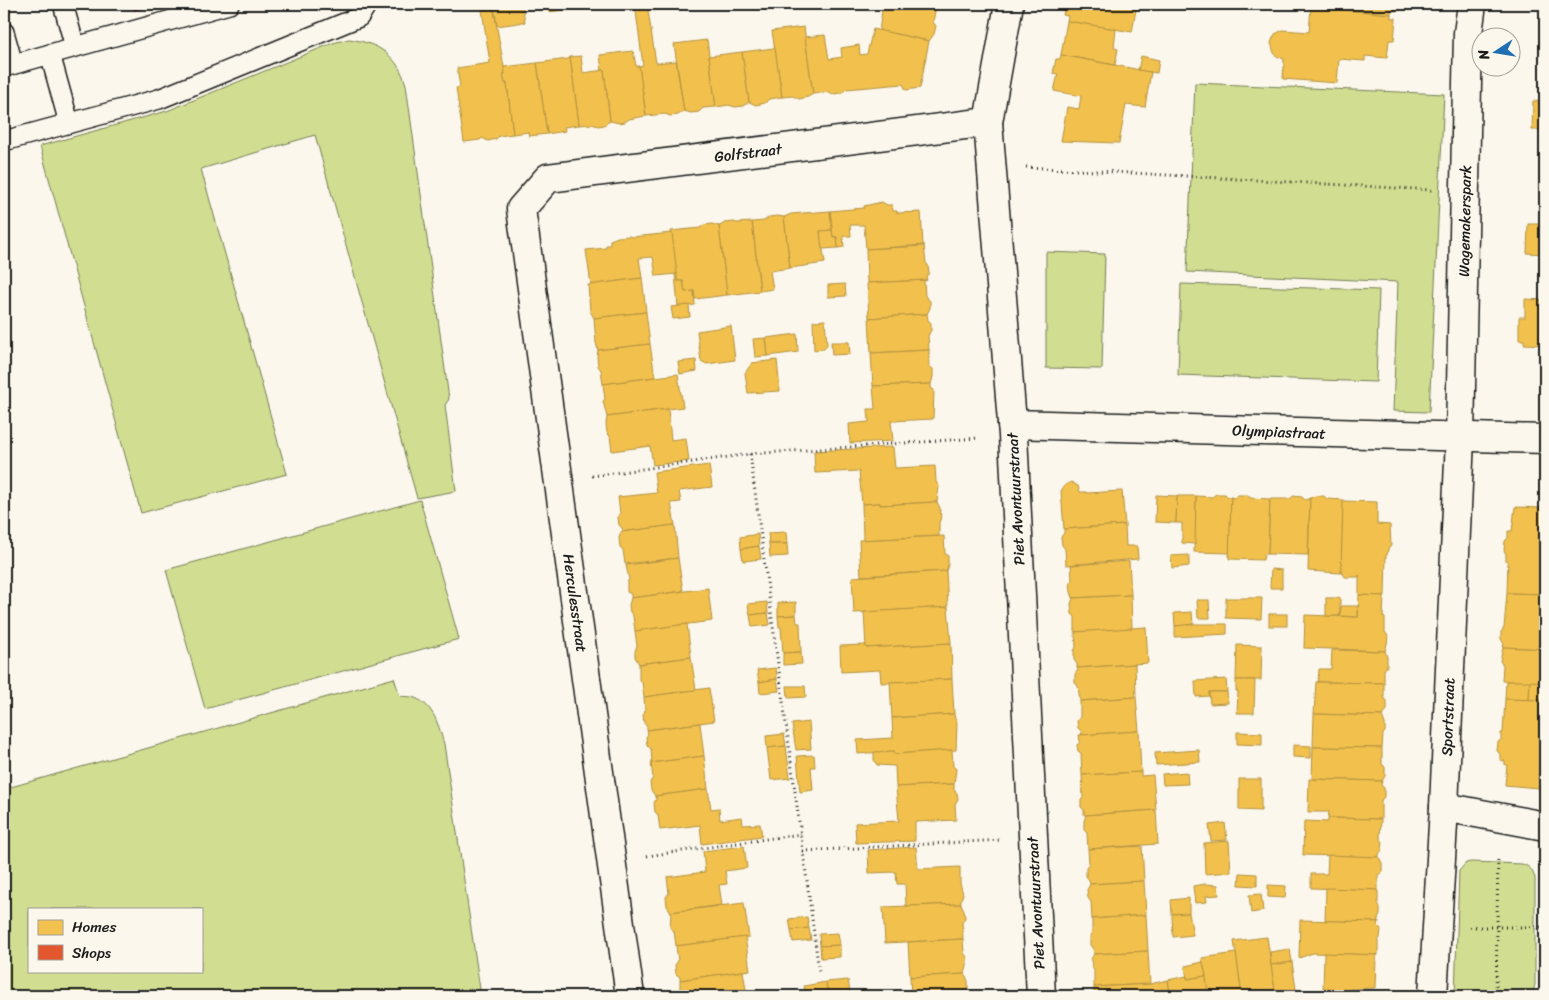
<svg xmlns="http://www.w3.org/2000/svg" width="1549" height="1000" font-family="Sriracha,sans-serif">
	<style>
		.green { fill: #d1de91; stroke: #767d56; fill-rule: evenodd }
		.homes { fill: #f2c14e; stroke: #b2903f }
		.shops { fill: #e4572e; stroke: #a84529 }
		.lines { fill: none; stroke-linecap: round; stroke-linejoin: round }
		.service-casing { stroke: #1c1c1c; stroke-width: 22 }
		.minor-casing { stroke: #1c1c1c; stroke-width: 31 }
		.path { stroke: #1c1c1c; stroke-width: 3; stroke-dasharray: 1 4; stroke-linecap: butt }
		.service { stroke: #fbf7ec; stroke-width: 19 }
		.minor { stroke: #fbf7ec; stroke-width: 28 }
		.labels { text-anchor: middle; stroke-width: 5; stroke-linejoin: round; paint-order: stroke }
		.street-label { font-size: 15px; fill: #1c1c1c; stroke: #fbf7ec }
	</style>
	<rect width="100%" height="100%" fill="#fbf7ec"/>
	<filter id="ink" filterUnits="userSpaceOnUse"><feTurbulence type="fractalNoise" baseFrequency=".02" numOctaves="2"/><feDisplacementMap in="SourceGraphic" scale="10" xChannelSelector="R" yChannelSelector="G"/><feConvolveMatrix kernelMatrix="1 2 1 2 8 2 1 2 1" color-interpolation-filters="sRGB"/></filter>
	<g filter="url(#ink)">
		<g class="green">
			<path d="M349,39C379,43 398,56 406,85L449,399L445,405L456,491L417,498L315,135L201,169L287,474L141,513L40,146L167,111L333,43Z"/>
			<path d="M1195,83L1444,94L1429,412L1393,411L1398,282L1187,272Z"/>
			<path d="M1046,252L1105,254L1102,369L1046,368Z"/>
			<path d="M1181,284L1379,290L1376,382L1178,375Z"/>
			<path d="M420,500L459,639L205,709L166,570Z"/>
			<path d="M394,678L400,696C404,697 411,696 415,698C434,705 439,727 444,744L481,996H4V789ZM29,909H201V971H29Z"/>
			<path d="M1471,862L1522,864C1531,867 1532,870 1535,878V985L1533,991L1529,996H1455L1459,871L1466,863Z"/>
		</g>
		<g class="homes">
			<path d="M522,4L525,22L497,26L494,7Z"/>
			<path d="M548,4H562L563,10L549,12Z"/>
			<path d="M562,4H572L573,9L563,10Z"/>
			<path d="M635,4H647L656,63L676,61L684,111L678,115L670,116L665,114L646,116L639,66L643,65Z"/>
			<path d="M883,4H923L936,6L933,22L936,26L934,34L929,41L879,31Z"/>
			<path d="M1065,4H1137L1132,32L1067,21L1068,16L1063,15Z"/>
			<path d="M1312,4H1397L1396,11L1391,10V14L1311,7Z"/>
			<path d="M493,6L504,67L505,74H503L505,83H507L513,134L499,136L496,139L488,141L482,138L480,140L464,142L456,88L460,87L457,68L490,63L482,10Z"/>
			<path d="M1311,7L1391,14V18H1396L1394,40H1389L1387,58L1365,56V61L1339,59L1337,83L1283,79L1284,59L1276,56L1274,53L1271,43L1273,38L1275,34L1283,30L1309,32Z"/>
			<path d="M1067,21L1116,29L1114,48L1118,49L1115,65L1061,55Z"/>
			<path d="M804,27L813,94L808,97L799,99L793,96L782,97L772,31Z"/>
			<path d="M873,29L929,41L920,88L906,90L903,84L846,89L842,93L833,94L828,92L813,94L805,37L825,35L829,59L842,57L841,48L859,45L860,55L867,54Z"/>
			<path d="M707,40L716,107L703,108L699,112L691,113L684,111L674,44Z"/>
			<path d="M774,48H775L782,97L769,99L765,103L756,105L749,102L742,52Z"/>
			<path d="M633,51L636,66H639L646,116L629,119L625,122L619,123L610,121L604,70L602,71L600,55Z"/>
			<path d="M742,52L749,102L743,106L735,107L729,105L716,107L709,56Z"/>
			<path d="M1061,55L1151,72L1145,107L1126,105L1119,143L1061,141L1067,107L1079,109L1081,96L1054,91L1058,74L1053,73L1056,59H1060Z"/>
			<path d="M581,56L583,73L604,70L610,121L604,125L598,126L592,124L579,125L570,57Z"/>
			<path d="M1141,56L1159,60L1157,73L1138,70Z"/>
			<path d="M570,57L579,125L564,127L565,131L547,134L537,63L568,59Z"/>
			<path d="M537,63L547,134L529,136L528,132L513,134L507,83H505L503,74H505L504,67Z"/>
			<path d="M1533,101H1545V130H1532Z"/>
			<path d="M1543,169H1545V211H1541Z"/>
			<path d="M882,202L887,205H892L893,211H897V213L921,212L923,245H925L866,249L864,225H850L851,236H843L844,247L838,248L837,237H833L830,211L864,208V206Z"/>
			<path d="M830,211L832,230L820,231L825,263L790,268L784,217L791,214Z"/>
			<path d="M1541,211H1545V254L1527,253L1528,224H1541Z"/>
			<path d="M777,216L784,217L790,268L770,271L773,289L760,291L752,222L764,221L769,217Z"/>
			<path d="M734,222L737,223L752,222L760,291L727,295L719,226L722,225L724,223Z"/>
			<path d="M712,224L719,226L727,295L695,299L694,291L685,292L683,281H677L671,231L700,228L704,225Z"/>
			<path d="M832,230L833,237H837L838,248L822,249L820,231Z"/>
			<path d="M672,233L677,274L656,276L653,257L639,258L642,278L591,285L586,250L606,248V245H610V240L618,237L629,236L632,237Z"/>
			<path d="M924,246L926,263L928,265L929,273L926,277L927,280L867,283L866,249Z"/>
			<path d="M675,274H677V281H683L685,292L694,291L695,305L678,307Z"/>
			<path d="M642,278L646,312L594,318L590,311L588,285Z"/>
			<path d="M927,280L924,281L925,296L930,301V308L927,314L869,318L867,283Z"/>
			<path d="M845,284L846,296L828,297V285Z"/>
			<path d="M1525,299L1545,300V345L1524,344V340H1519V317H1525Z"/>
			<path d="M689,305L690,317L673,319L671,307Z"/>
			<path d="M646,312L650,344L598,350L596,343L594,318Z"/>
			<path d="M927,314L928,320L931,323V330L928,336L929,350L871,353L869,318Z"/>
			<path d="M825,320L827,345L824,349L814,350L813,321Z"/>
			<path d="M731,326L735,360L707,364L701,361L697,331Z"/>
			<path d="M797,334L798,352L768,356L766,338Z"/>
			<path d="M766,338L768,356L755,357L753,339Z"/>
			<path d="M831,342H849L850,354L832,355Z"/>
			<path d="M650,344L655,377L603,384L601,370L598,366L597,357L598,350Z"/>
			<path d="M929,350V366L933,369V377L931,384L873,386L871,353Z"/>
			<path d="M696,360L697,371L680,374L678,362Z"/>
			<path d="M777,360L780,391L748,393L745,373L752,363Z"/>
			<path d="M678,374L683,407L607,417L603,401L605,399L603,384Z"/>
			<path d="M931,384V388L934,390L933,419L891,421L893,441L850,443L849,424L869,422L868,409H875L873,386Z"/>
			<path d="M668,409L671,440L686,438L689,461L653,465L650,446L612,451L610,436L607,433L606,424L607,417Z"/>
			<path d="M893,447L895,468L935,466L936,482L939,486L937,502L880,505V503L862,504L859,471L815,473L814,451Z"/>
			<path d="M709,465L712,487L679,491L681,502L671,503L675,525L621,532L623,531L622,528L619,525L618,517L620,513L618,497L657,493L654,472Z"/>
			<path d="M1071,482L1078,486L1080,492H1086V493L1122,491L1125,525L1064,529L1061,491L1065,485Z"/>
			<path d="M1216,494H1225L1228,497H1231L1230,553L1194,552L1196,496L1212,497Z"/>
			<path d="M1156,495L1177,496L1176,523L1155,522Z"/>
			<path d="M1238,495H1248L1250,498L1270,499L1268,554H1264L1263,560L1229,559L1231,497L1234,498Z"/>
			<path d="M1177,496H1196L1195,544L1182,543V523H1176Z"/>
			<path d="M1293,496L1302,497L1305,500L1310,498L1308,555L1268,554L1270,499H1290Z"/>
			<path d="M1315,496H1324L1327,499L1344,500L1341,573L1308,571L1310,498Z"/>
			<path d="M1343,501L1377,502V524L1390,525L1391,546L1388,549L1387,555H1386L1385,596L1359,595V575L1358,577H1345L1341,571Z"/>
			<path d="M937,502L940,508L941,517L939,523V536L863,540L862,504L880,503V505Z"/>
			<path d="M1515,507L1545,508V594L1507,593L1508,561H1506V554L1504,550L1505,541L1508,538V531H1512Z"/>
			<path d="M675,525L678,558L625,564L623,550L620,547L619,538L621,532Z"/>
			<path d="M1125,525L1126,546H1137L1138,559L1066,565L1065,549L1062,545L1061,537L1064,533V529Z"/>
			<path d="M786,532L787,544H769L768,533Z"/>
			<path d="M758,534L759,546L741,549L740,537Z"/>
			<path d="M944,536L945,554L948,556V565L946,571L861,576L859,540Z"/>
			<path d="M769,544H787L788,556L770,557Z"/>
			<path d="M759,546L761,559L743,561L741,549Z"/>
			<path d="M1189,555V566L1172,568L1171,556Z"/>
			<path d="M678,558L683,591L631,598V594L627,592V583L629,579L626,565Z"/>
			<path d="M1129,561L1131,595L1073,598L1071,592L1070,582L1072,580L1071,565Z"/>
			<path d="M1271,569L1282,570V588H1270Z"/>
			<path d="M946,571L948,607L854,613L852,577Z"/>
			<path d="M708,588L712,621L635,631L633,616L630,612L629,605L631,598Z"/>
			<path d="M1507,593L1545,594V649L1503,647L1504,644L1501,639V632L1504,628Z"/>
			<path d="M1131,595L1132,629L1075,632V617L1072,614L1071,604L1073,598Z"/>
			<path d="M1359,595L1384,596L1383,617L1385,618V632L1388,636L1387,644L1385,651L1304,648L1305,615L1358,617Z"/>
			<path d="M1226,598H1262L1261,619L1226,618Z"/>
			<rect x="1326" y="598" width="14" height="18"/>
			<path d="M1197,600H1209L1210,618H1198Z"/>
			<path d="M767,602L768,613L750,615L748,604Z"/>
			<path d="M796,602V615L778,616V603Z"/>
			<path d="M1341,606H1358V617L1340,616Z"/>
			<path d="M948,607L951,643L866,648L864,612Z"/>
			<path d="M1192,612L1193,625L1175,626L1174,613Z"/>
			<path d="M768,613L770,625L752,627L750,615Z"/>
			<rect x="1269" y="614" width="18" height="12"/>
			<path d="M796,615L797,623H800L801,652L783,653L781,627H779L778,616Z"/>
			<path d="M687,624L691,657L639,664L635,657V651L637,646L635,631Z"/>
			<path d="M1193,624H1227V634L1175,637V626Z"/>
			<path d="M1146,627L1148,663L1077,668V664L1074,660V651L1076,647L1075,632Z"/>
			<path d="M951,643L952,679L881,683L880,670L841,672L840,646L866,645V648Z"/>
			<path d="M1237,645L1262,646L1261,680H1236Z"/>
			<path d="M1503,647L1545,649V682L1502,681L1503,665L1500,661Z"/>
			<path d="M1332,650L1385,651L1387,657V666L1384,670V683L1318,682L1319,669H1331Z"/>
			<path d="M801,652L802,664L783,665V653Z"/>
			<path d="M691,657L696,690L644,697L642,682L639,680V664Z"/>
			<path d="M1135,664L1136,697L1080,701L1078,686L1075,682V674L1078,670L1077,668Z"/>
			<path d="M776,668L777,679L759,682L757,670Z"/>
			<path d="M777,679L779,691L760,693L759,682Z"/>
			<path d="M952,679L954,714L892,718L890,682Z"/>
			<path d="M1226,679L1227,692H1209V696L1196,697L1195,681Z"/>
			<path d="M1236,680H1255L1254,713H1237L1238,691H1236Z"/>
			<path d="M1506,681H1530L1529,700L1505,699Z"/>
			<path d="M1530,681L1545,682V700H1529Z"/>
			<path d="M1316,682L1384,683V697L1387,701V710L1382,716L1314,714Z"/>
			<path d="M787,686H805L806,697L788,698Z"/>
			<path d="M709,688L714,721L647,730V727L644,723L643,715L645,711L644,697Z"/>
			<path d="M1209,692H1227L1228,703L1210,704Z"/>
			<path d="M1136,697L1139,731L1081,735L1082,732L1078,728L1077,721L1080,717V701Z"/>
			<path d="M1505,699L1541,700L1539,733H1542L1539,789L1538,788L1505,785L1507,765H1505V761L1500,760V754L1497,751L1498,742L1501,740V733H1503Z"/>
			<path d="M954,714L955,719L957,722L956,750L895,754L894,751L858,754L857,740L893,738L892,718Z"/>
			<path d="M1314,714L1382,716L1385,724V732L1383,734L1382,748L1313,747Z"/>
			<path d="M809,722L811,749L796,750L792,724Z"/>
			<path d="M700,723L704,756L651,763L652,762L651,749L647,745L646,737L648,734L647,730Z"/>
			<path d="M1139,731L1141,772L1082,775L1081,753L1078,751L1077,745L1080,742L1079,735Z"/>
			<path d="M1237,732L1262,733V745L1237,744Z"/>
			<path d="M1542,733H1545V790L1539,789Z"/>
			<path d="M784,734L786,746L767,748L766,736Z"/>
			<path d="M1293,745L1311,746V758L1293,757Z"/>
			<path d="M786,746L790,778L771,780L767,748Z"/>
			<path d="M1313,747L1382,748V764L1385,767V776L1382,781L1312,779Z"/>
			<path d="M952,750L953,766L956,769L954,784L896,787L895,766L877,765L874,760V752L894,751L895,754Z"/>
			<path d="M1199,750L1200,762L1156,765L1155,753Z"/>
			<path d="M814,755L815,767H811L813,790L800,792L797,756Z"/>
			<path d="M704,756L708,789L655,796L651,790L650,782L653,778L651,763Z"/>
			<path d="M1141,772V776L1153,775L1156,810L1084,815V810L1081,807V800L1083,798L1082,775Z"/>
			<path d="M1187,772L1188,784L1163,785L1162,774Z"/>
			<path d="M1239,779H1261V811L1239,810Z"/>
			<path d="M1309,779L1382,781L1381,785L1384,788V797L1381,800V819L1328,818L1329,812H1308Z"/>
			<path d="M954,784V790L957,793L958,799L955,804L956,820L915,822V841L856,843L855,823L899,821L896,787Z"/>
			<path d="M708,789L711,809L719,808L720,820L742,817L743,825L760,824L762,836L702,844L700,825L660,830L658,815L655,812L654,803L657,797L655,798V796Z"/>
			<path d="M1156,810L1158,844L1088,849L1087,833L1084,830V821L1086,815Z"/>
			<path d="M1328,818L1381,819L1380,838L1383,842L1382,850L1379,854V857L1303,855L1304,821L1328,822Z"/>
			<path d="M1225,823L1227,840L1211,841L1209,825Z"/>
			<path d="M1229,841L1231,872L1205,874L1204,843Z"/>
			<path d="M744,846L747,868L725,871L727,884L719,885L722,905L671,912L667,906L666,897L669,893L667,877L705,872L703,851Z"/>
			<path d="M1142,846L1144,881L1090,884L1089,880L1086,876V867L1089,863L1088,849Z"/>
			<path d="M916,847L918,869L960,867V883L963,894L961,899V904L906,906L905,884H897L896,872L869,873L868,850Z"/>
			<path d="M1328,855L1379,857L1382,863V872L1378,875V890L1311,888V874H1327Z"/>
			<path d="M1240,873L1257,874V886L1239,885Z"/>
			<path d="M1144,881L1146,915L1092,919L1091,902L1088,898L1087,890L1090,884Z"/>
			<path d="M1205,884L1218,885L1219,895L1206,896L1207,902L1195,903L1193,886Z"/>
			<path d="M1268,885L1286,886L1285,898L1268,897Z"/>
			<path d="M1326,888L1378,890V903L1380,907V915L1378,919L1379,922L1325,921Z"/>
			<path d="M1261,894L1263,911L1251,913L1249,895Z"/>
			<path d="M1189,898V913L1172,914L1171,900Z"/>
			<path d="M744,903L749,937L676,946L674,931L670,928L671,912Z"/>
			<path d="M961,904L964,910L965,918L962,922L963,939L885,943L883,907Z"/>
			<path d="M1189,913L1193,935L1173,937L1172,914Z"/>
			<path d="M1146,915L1148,951L1094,954L1093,949L1090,945V936L1092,932V919Z"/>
			<path d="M807,917L809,928L791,930L789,919Z"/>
			<path d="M1300,920L1379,922L1378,926L1381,929L1380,938L1378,941V955L1313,953L1299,958Z"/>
			<path d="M809,928L811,940L793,942L791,930Z"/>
			<path d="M838,933L840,945L820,946L819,934Z"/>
			<path d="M745,937L750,970L680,980V977L676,974L675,965L678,961L676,946Z"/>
			<path d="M1267,937L1276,996H1242L1234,941Z"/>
			<path d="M963,939L964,953L967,957V966L965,974L910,977L908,942Z"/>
			<path d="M840,945V957L821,958L820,946Z"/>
			<path d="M1290,949L1292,962L1271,965L1270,952Z"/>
			<path d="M1148,951L1150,984L1094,987V970L1092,967L1091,959L1094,954Z"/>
			<path d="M1236,953L1242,996H1208L1202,958Z"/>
			<path d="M1324,953L1378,955L1376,956L1375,988L1350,989V994H1344L1342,996H1331L1329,994L1323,993Z"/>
			<path d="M1203,962L1206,976L1187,979L1185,966Z"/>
			<path d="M1292,962L1297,996H1276L1271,965Z"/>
			<path d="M743,971L747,996L680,995V980Z"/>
			<path d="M965,974L968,981V989L966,996H911L910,977Z"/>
			<path d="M1187,976V979L1206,976L1208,996H1154L1170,994L1168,980Z"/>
			<path d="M848,980L850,993L828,996L826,982Z"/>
			<path d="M1168,980L1170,994L1154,996H1094V987L1150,984Z"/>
			<path d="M826,982L828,996H806L804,986Z"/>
		</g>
		<path class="shops" d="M132,4H158L134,10Z"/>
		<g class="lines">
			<defs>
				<g id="service">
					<path d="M63,4L75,47"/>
					<path d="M4,32L13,64"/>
					<path d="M50,54L69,123"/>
					<path d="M4,67L229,4"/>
					<path d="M4,141L159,99L359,17L367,4"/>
				</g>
				<g id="minor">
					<path d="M1009,4L988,122L1013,435L1041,996"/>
					<path d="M1012,424L1545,439"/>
					<path d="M1444,807L1545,826"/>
					<path d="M630,996L521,209L548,178L988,122"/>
					<path d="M1433,996L1444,807L1460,438L1468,33L1472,4"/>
				</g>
			</defs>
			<use href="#service" class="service-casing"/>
			<use href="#minor" class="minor-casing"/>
			<g class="path">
				<path d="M1026,167L1432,190"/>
				<path d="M750,454L819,971"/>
				<path d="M592,476L750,454L978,438"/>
				<path d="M803,851L1000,840"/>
				<path d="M647,856L801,834"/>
				<path d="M1470,927H1545"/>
				<path d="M1496,996L1498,852"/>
			</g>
			<use href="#service" class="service"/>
			<use href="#minor" class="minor"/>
		</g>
	</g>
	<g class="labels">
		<g class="street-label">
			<text transform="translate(748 153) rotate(-7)" y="5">Golfstraat</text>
			<text transform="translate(1465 221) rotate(-89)" y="5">Wagemakerspark</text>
			<text transform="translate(1279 432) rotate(2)" y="5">Olympiastraat</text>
			<text transform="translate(1016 499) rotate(-93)" y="5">Piet Avontuurstraat</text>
			<text transform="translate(575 603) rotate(82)" y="5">Herculesstraat</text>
			<text transform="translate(1448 717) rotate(-88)" y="5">Sportstraat</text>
			<text transform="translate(1036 903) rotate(-93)" y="5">Piet Avontuurstraat</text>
		</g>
	</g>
	<rect width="1549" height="1000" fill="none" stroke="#fbf7ec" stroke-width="20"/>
	<rect x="10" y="10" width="1529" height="980" fill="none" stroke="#1c1c1c" stroke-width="2" filter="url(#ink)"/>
	<rect x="28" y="908" width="175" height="65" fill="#fbf7ec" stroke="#a29f99"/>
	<rect x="38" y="920" width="25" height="15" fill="#f2c14e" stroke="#a29f99"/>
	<text x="72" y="932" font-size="15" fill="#1c1c1c">Homes</text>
	<rect x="38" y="945" width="25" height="15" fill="#e4572e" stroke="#a29f99"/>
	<text x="72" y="958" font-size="15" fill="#1c1c1c">Shops</text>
	<g transform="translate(1496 52) rotate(258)"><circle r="24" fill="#fbf7ec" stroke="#a29f99"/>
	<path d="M0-4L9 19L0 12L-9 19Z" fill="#1f6fb2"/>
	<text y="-8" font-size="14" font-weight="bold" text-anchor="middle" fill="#1c1c1c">N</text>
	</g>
</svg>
